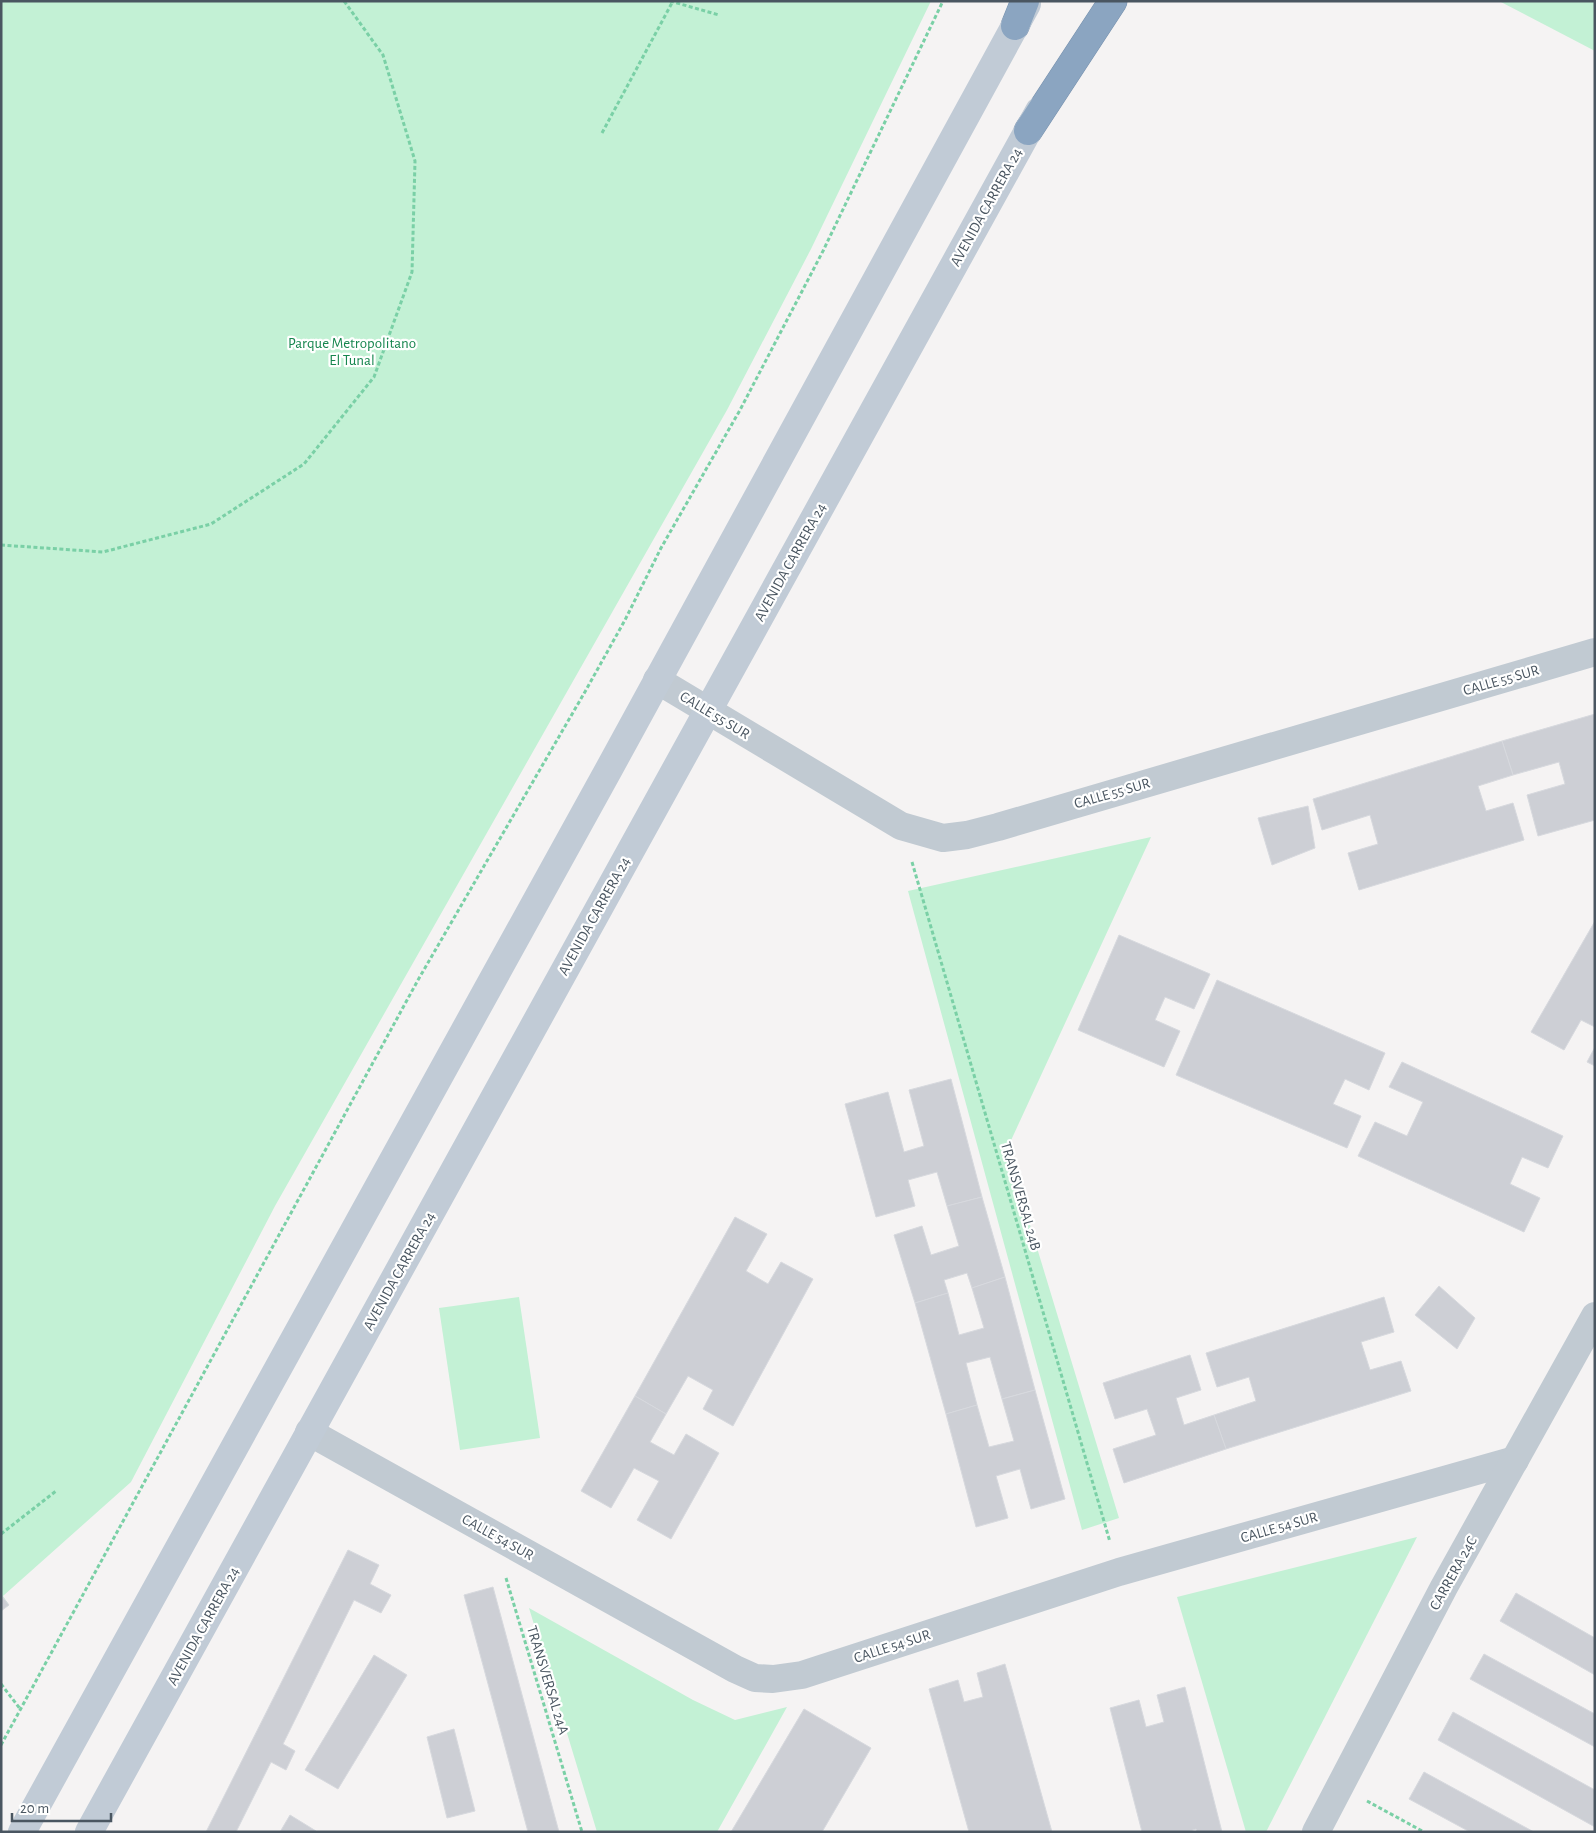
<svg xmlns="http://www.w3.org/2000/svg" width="1596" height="1833" font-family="'Alegreya Sans',sans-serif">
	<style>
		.green { fill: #c3f1d5 }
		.building { fill: #cdcfd5; stroke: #d7d9de }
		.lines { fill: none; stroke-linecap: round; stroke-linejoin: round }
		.highway-casing { stroke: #7690ad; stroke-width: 29 }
		.path { stroke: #7ad0a6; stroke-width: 3; stroke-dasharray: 4 2.5; stroke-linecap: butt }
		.street { stroke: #c1cad2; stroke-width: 28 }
		.secondary { stroke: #c1cbd6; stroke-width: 28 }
		.highway { stroke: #8ba5c1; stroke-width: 28 }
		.labels { text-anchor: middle; stroke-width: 4.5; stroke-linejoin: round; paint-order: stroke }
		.street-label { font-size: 15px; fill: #4a5661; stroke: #fff }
		.park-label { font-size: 15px; fill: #17864f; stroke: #fff }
	</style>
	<rect width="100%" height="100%" fill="#f5f3f3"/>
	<g class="green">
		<path d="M1,1H931L811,249L727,410L275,1206L131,1482L3,1596L9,1605L1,1611Z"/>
		<path d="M1499,1H1595V51Z"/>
		<path d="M1151,837L1007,1149L1119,1518L1082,1530L908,891Z"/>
		<path d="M519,1297L540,1438L460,1450L439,1308Z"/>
		<path d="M1417,1537L1266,1832H1246L1177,1597Z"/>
		<path d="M529,1608L693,1700L735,1720L787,1707L717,1832H597Z"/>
	</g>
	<g class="building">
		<path d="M1595,714V820L1538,836L1527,795L1565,784L1559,762L1513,775L1502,741Z"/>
		<path d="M1502,741L1513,775L1478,786L1486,811L1513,803L1524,840L1359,890L1348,853L1378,844L1370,815L1322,830L1313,799Z"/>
		<path d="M1308,806L1315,848L1272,865L1258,818Z"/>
		<path d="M1595,921V1027L1581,1020L1564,1050L1531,1032Z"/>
		<path d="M1119,935L1210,974L1194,1009L1165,997L1155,1020L1180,1031L1164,1067L1078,1030Z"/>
		<path d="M1217,980L1385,1053L1369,1090L1345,1079L1333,1104L1361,1116L1347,1148L1176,1075Z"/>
		<path d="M1595,1047V1066L1587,1062Z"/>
		<path d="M1402,1062L1563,1136L1548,1168L1522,1157L1510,1184L1540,1198L1524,1232L1358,1156L1375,1122L1407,1136L1423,1102L1389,1087Z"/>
		<path d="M951,1079L982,1197L947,1206L937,1172L908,1180L915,1206L876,1217L845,1104L888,1092L904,1152L924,1146L909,1090Z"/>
		<path d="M982,1197L1005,1277L972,1288L967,1273L944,1280L948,1293L915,1303L894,1235L922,1226L931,1255L959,1246L947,1206Z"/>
		<path d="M735,1217L767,1234L746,1271L768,1284L781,1262L813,1279L733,1426L703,1409L713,1390L688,1376L666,1414L635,1396Z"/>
		<path d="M1005,1277L1035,1390L1002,1399L990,1357L966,1363L977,1405L946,1414L915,1303L948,1293L959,1335L984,1328L972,1288Z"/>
		<path d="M1439,1286L1475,1318L1457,1349L1415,1315Z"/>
		<path d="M1384,1297L1394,1332L1361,1342L1370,1370L1401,1361L1411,1391L1226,1449L1214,1415L1256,1401L1249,1377L1217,1387L1206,1353Z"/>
		<path d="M1190,1355L1201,1390L1176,1398L1184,1425L1214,1415L1226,1449L1124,1483L1113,1449L1156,1435L1147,1409L1115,1419L1103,1383Z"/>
		<path d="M1035,1390L1065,1499L1031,1509L1020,1469L996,1476L1008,1518L976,1527L946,1414L977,1405L989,1447L1014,1441L1002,1399Z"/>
		<path d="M635,1396L666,1414L650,1442L674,1455L686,1434L719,1453L671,1539L637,1520L659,1481L634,1468L611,1508L581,1491Z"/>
		<path d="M348,1550L379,1565L370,1584L391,1595L381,1613L354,1600L283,1744L295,1751L286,1770L271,1762L236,1832H206Z"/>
		<path d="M493,1587L559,1832H528L464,1595Z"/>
		<path d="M1516,1593L1595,1638V1675L1500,1621Z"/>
		<path d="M1,1595L9,1605L1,1611Z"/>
		<path d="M1484,1654L1595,1714V1747L1470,1679Z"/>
		<path d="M374,1655L407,1675L338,1789L305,1770Z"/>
		<path d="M1005,1664L1052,1832H969L929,1689L958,1680L964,1702L983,1697L977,1673Z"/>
		<path d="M1185,1687L1222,1832H1197L1196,1829L1187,1832H1142L1110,1708L1139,1700L1146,1727L1164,1722L1157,1695Z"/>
		<path d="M804,1709L871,1748L822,1832H731Z"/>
		<path d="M1453,1712L1595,1790V1827L1438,1740Z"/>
		<path d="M454,1729L475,1811L447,1818L427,1737Z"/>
		<path d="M1424,1772L1534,1832H1470L1409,1799Z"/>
		<path d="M290,1815L316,1831V1832H280Z"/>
	</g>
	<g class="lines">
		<defs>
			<g id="highway">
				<path d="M1015,26L1025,1"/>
				<path d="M1028,131L1113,1"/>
			</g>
		</defs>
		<use href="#highway" class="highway-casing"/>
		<g class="path">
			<path d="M670,1L719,15"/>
			<path d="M602,133L673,1"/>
			<path d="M1,545L103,552L211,524L304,464L374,377L412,272L415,161L383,55L344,1"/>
			<path d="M912,862L1110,1542"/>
			<path d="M1,1534L56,1491"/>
			<path d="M506,1578L582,1832"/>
			<path d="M1,1684L21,1710"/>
			<path d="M1,1745L418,980L586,690L625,620L661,548L740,410L823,251L943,1"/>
			<path d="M1367,1801L1424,1832"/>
		</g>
		<g class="street">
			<path d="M657,680L901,826L943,838L967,835L998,827L1595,652"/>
			<path d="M309,1432L735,1669L755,1678L773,1679L802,1675L1119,1572L1515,1460"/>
			<path d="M1316,1832L1444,1587L1595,1316"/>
		</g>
		<g class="secondary">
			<path d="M22,1832L609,769L1027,4"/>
			<path d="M89,1832L1039,111"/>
		</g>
		<use href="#highway" class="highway"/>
	</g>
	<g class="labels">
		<g class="street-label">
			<text transform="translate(986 207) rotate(-61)" y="5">AVENIDA CARRERA 24</text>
			<text transform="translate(790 562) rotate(-61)" y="5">AVENIDA CARRERA 24</text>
			<text transform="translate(1501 680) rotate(-16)" y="5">CALLE 55 SUR</text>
			<text transform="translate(715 715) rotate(31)" y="5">CALLE 55 SUR</text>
			<text transform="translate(1112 793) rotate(-16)" y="5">CALLE 55 SUR</text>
			<text transform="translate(594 916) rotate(-61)" y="5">AVENIDA CARRERA 24</text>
			<text transform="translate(1021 1196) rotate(74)" y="5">TRANSVERSAL 24B</text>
			<text transform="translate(399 1271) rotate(-61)" y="5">AVENIDA CARRERA 24</text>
			<text transform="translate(1279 1527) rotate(-16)" y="5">CALLE 54 SUR</text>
			<text transform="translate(498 1537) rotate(29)" y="5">CALLE 54 SUR</text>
			<text transform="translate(1453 1573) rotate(-61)" y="5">CARRERA 24C</text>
			<text transform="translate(203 1626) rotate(-61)" y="5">AVENIDA CARRERA 24</text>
			<text transform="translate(892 1646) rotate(-18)" y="5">CALLE 54 SUR</text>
			<text transform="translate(548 1680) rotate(73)" y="5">TRANSVERSAL 24A</text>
		</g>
		<g class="park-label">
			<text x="352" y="348">Parque Metropolitano<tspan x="352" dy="17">El Tunal</tspan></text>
		</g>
	</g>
	<rect width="1596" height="1833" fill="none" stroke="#4a5661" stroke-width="5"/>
	<path d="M12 1813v8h99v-8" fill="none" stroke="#4a5661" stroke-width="2.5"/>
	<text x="20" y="1813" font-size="15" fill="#4a5661" stroke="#ffffff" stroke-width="4" paint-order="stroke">20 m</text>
</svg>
